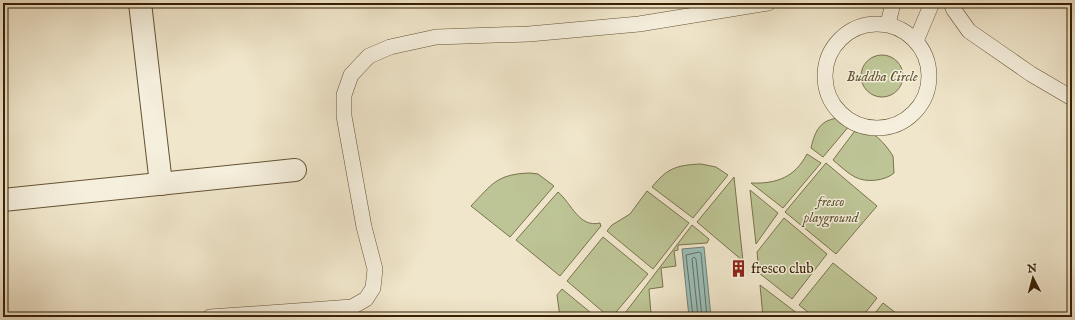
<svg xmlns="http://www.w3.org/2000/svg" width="1075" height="320" font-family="'IM FELL English',serif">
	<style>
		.green { fill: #bdc495; stroke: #7a724c }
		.water { fill: #9abfba; stroke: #727f70 }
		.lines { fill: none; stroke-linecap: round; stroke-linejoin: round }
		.shore { stroke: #68705e; stroke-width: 1 }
		.service-casing { stroke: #655234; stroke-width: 16 }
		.minor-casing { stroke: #655234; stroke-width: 24 }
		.service { stroke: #f5efdd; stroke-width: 15 }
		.minor { stroke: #f5efdd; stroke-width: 22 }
		.labels { text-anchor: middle; stroke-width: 3; stroke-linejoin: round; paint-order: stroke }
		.park-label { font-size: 14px; font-style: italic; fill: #5f512e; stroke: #f5efdd }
		.poi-label { font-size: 14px; fill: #372002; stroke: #f5efdd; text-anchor: start }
	</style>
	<rect width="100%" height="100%" fill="#f0e6cb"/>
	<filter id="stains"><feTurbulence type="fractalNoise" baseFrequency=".005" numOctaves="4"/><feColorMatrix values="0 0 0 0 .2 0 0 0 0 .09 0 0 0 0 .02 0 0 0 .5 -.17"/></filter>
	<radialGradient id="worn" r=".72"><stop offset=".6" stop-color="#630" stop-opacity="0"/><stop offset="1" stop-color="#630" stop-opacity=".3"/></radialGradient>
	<g class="green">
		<circle cx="882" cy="76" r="21"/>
		<path d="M840,118L850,125L823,157L811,148C815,130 821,119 840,118Z"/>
		<path d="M857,128C873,130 884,142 893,156L894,173C885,181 866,183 855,177C847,173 839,165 833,160Z"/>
		<path d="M807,154L821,163L783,208L751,183C777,184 795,177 807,154Z"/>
		<path d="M826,163L877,206L836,254L785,212Z"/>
		<path d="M701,164L716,167L728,175L693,218L652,187C667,168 677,165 701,164Z"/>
		<path d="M530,173L538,174L554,186L510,237L471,206C492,184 497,174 530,173Z"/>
		<path d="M734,177L743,261L697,222Z"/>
		<path d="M750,190L778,213L756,244Z"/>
		<path d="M647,191L689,223L653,269L607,231L612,225L630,214Z"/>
		<path d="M558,192C572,204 579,228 600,223L601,226L560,276L516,240Z"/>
		<path d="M784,218L827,254L792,299L759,273L757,252Z"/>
		<path d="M692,225L709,239L707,243L678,245V250L674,251L676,266L661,268L663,287L649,289L651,314L622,317Z"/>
		<path d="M603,237L648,274L612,317H609L567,281Z"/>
		<path d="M833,263L877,298L862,317H814L799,305Z"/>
		<path d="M760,285L802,317H763Z"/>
		<path d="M562,289L596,317H560L557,295Z"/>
		<path d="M883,303L901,317H872Z"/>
	</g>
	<path class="water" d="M704,247L711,317H689L682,249Z"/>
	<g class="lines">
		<g class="shore">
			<path d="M693,317L686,255L699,252L701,253L707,317"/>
			<path d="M698,317L692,259L694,257L696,259L702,317"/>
		</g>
		<defs>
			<g id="service">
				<path d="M951,3L954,10L969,31L1031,74L1072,98"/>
				<circle cx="877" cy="76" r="52"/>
				<path d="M888,24L893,3"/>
				<path d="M916,41L932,3"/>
				<path d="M210,317L352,307L366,299L373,288L375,269L364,227L344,116V95L351,75L369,56L390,47L436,37L529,34L639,24L768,3"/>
			</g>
			<g id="minor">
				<path d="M140,3L161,184"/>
				<path d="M3,200L295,170"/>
			</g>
		</defs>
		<use href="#service" class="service-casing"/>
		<use href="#minor" class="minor-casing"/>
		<use href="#service" class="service"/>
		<use href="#minor" class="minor"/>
	</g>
	<defs>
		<symbol id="building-bare" viewBox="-9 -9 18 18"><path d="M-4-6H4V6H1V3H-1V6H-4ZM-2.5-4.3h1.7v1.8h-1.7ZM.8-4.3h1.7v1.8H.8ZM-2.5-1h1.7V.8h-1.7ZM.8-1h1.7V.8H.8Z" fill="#8f2418" stroke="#f5efdd" stroke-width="2.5" paint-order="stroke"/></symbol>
	</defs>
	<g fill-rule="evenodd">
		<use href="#building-bare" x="726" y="256" width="25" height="25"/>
	</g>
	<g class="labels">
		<g class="park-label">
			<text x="882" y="81">Buddha Circle</text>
			<text x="831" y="206">fresco<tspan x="831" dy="16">playground</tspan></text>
		</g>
		<g class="poi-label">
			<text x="751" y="273">fresco club</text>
		</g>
	</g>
	<rect width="1075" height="320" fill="none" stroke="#f0e6cb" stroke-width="16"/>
	<rect x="4" y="4" width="1067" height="312" fill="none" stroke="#372002" stroke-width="2"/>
	<rect x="8" y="8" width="1059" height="304" fill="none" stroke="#372002"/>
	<g transform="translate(1033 278) rotate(354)" stroke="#f5efdd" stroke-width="3" paint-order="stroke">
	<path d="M0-3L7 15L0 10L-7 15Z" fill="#372002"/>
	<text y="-6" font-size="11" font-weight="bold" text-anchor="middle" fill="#372002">N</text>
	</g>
	<rect width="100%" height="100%" filter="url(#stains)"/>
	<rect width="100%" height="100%" fill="url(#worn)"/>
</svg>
